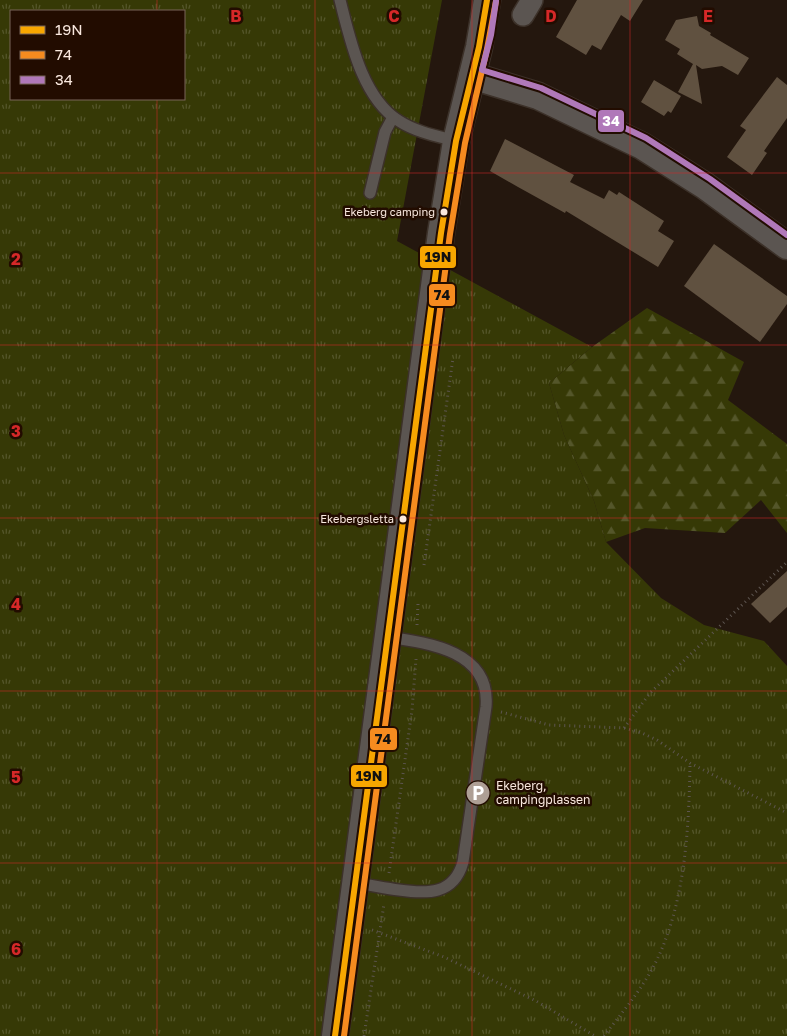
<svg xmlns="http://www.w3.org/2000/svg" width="787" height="1036" font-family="'Golos Text',sans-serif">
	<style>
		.forest { fill: url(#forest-firs) }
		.park { fill: url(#park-tufts); fill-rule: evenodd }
		.building { fill: #605140 }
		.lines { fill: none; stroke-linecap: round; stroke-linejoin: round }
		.service-casing { stroke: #3c3129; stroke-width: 14 }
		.minor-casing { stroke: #3c3129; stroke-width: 24 }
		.tertiary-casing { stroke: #3c3129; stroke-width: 29 }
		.path { stroke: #5e5651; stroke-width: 3; stroke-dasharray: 1 4; stroke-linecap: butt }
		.service { stroke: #5b5551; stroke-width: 11 }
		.minor { stroke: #5b5551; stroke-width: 21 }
		.tertiary { stroke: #5b5551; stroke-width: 26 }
		.bus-1-casing { stroke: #220c00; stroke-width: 10 }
		.bus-2-casing { stroke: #220c00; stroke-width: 10 }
		.bus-3-casing { stroke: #220c00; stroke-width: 10 }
		.bus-1 { stroke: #f7a600; stroke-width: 6 }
		.bus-2 { stroke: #f68b1f; stroke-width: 6 }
		.bus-3 { stroke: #b078b9; stroke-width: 6 }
		.grid { fill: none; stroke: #d62828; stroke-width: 1; stroke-opacity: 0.55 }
		.bus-dot { fill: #f9e8de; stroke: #220c00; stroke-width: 2 }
		.labels { text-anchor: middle; stroke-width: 5; stroke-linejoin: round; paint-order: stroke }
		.bus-label { font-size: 11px; fill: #f9e8de; stroke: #220c00; text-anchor: end }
		.poi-label { font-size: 12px; fill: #f9e8de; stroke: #220c00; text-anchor: start }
		.grid-label { font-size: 16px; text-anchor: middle; font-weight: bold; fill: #d62828; stroke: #220c00; stroke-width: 5; stroke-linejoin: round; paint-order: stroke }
		.line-badge { stroke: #220c00; stroke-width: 2 }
		.badge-label { font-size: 14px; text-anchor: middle; font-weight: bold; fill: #fff }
		.pale-badge-label { font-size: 14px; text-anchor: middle; font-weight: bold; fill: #111 }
	</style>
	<defs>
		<pattern id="forest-firs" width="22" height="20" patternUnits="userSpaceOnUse" patternTransform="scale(1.25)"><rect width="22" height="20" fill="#363906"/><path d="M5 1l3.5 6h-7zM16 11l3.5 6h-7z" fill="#54562a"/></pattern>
		<pattern id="park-tufts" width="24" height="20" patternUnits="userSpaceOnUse" patternTransform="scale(1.25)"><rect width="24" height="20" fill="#363906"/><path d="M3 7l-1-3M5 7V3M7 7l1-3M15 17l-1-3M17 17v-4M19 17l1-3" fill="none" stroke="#54562a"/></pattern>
	</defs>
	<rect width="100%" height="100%" fill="#24170e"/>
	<path class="forest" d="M647,308L744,362L728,400L787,444V533L761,500L725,533L645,528L606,542L594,501L564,435L549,383L592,347Z"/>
	<path class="park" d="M0,0H442L397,241L592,347L549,383L564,435L594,501L606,542L661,598L704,625L764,641L787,666V1036H0ZM11,11H184V99H11Z"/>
	<g class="building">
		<path d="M577,0H643L630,21L621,15L601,50L592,45L586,55L556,37Z"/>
		<path d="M697,16L699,26L711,33L710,35L749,58L738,75L722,66L702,69L696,65L702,104L678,92L693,64L677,54L680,49L665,40L676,20Z"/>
		<path d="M777,77L787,85V118L764,151L767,153L752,175L727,157L746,130L740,126Z"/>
		<path d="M654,80L681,96L671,113L668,111L664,116L641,102Z"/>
		<path d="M505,139L574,175L570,182L604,199L609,190L617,195L619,192L664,221L658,231L674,241L658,267L566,211L565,213L518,187L490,171Z"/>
		<path d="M714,244L787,296V304L760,342L684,286Z"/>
		<path d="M787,571V607L770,623L751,604Z"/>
	</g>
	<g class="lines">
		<defs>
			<g id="service">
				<path d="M340,0C350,39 362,98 399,121C416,132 437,136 456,141"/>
				<path d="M370,193L385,132L393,117"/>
				<path d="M355,883C370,885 384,888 399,890C427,894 454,895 463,862L486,707C491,651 429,643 387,637"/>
			</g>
			<path id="minor" d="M523,15L532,0"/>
			<g id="tertiary">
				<path d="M472,76L538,96L642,146L705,186L787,246"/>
				<path d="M335,1036L441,233L456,141L479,47L487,0"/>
			</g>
		</defs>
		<use href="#service" class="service-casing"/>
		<use href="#minor" class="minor-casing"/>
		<use href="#tertiary" class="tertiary-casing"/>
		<g class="path">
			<path d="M424,565L453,358"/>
			<path d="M417,625L418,604"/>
			<path d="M501,712L549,725L624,728L642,733L657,740L690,763L787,813"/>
			<path d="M624,728L650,693L787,562"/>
			<path d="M389,873L412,710L416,659"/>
			<path d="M372,930L444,957L536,1001L595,1036"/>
			<path d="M364,1036L384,904"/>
			<path d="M604,1036C620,1015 638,994 651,971C685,911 689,830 690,763"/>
		</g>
		<use href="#service" class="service"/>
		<use href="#minor" class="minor"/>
		<use href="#tertiary" class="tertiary"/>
		<defs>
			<path id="bus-1" d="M335,1036L441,233L456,141L479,47L487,0"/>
			<path id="bus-2" d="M344,1036L450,234L465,143L487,49L496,1"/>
			<path id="bus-3" d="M496,1L491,35L482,70L541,88L646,138L710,179L787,235"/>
		</defs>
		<use href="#bus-1" class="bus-1-casing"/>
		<use href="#bus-2" class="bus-2-casing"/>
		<use href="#bus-3" class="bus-3-casing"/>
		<use href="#bus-1" class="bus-1"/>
		<use href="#bus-2" class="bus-2"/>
		<use href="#bus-3" class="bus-3"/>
	</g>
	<path class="grid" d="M157,0V11M315,0V1036M472,0V1036M630,0V1036M157,99V1036M0,173H787M0,345H787M0,518H787M0,691H787M0,863H787"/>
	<defs>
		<symbol id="parking-disc" viewBox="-11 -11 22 22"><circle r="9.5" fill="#ae9f95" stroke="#220c00"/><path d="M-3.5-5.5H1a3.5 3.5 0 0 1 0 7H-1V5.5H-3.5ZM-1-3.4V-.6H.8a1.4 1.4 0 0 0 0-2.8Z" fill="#fff"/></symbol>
	</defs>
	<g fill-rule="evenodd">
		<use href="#parking-disc" x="464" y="779" width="28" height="28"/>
	</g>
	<g class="bus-dot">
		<circle cx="444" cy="212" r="4.5"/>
		<circle cx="403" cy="519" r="4.5"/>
	</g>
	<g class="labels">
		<g class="bus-label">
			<text x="435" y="216">Ekeberg camping</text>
			<text x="394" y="523">Ekebergsletta</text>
		</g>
		<g class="poi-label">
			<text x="496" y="790">Ekeberg,<tspan x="496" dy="14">campingplassen</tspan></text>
		</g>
	</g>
	<g class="grid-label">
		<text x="236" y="22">B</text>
		<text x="394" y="22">C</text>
		<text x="551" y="22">D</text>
		<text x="708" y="22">E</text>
		<text x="16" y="265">2</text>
		<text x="16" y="437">3</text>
		<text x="16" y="610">4</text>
		<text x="16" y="783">5</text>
		<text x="16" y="955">6</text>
	</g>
	<g class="line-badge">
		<rect x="597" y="109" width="28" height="24" rx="5" fill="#b078b9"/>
		<rect x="419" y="245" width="38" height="24" rx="5" fill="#f7a600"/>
		<rect x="428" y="283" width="28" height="24" rx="5" fill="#f68b1f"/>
		<rect x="369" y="727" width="29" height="24" rx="5" fill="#f68b1f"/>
		<rect x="350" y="764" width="38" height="24" rx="5" fill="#f7a600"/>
	</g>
	<g class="badge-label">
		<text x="611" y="126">34</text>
	</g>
	<g class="pale-badge-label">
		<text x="438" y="262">19N</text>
		<text x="442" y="300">74</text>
		<text x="383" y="744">74</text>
		<text x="369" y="781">19N</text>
	</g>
	<rect x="10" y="10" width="175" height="90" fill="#220c00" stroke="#786459"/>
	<rect x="20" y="26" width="25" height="8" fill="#f7a600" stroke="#786459"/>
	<text x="55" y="35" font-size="15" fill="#f9e8de">19N</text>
	<rect x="20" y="51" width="25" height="8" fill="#f68b1f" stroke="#786459"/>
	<text x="55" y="60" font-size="15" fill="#f9e8de">74</text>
	<rect x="20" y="76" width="25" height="8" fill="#b078b9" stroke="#786459"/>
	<text x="55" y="85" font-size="15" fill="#f9e8de">34</text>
</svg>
